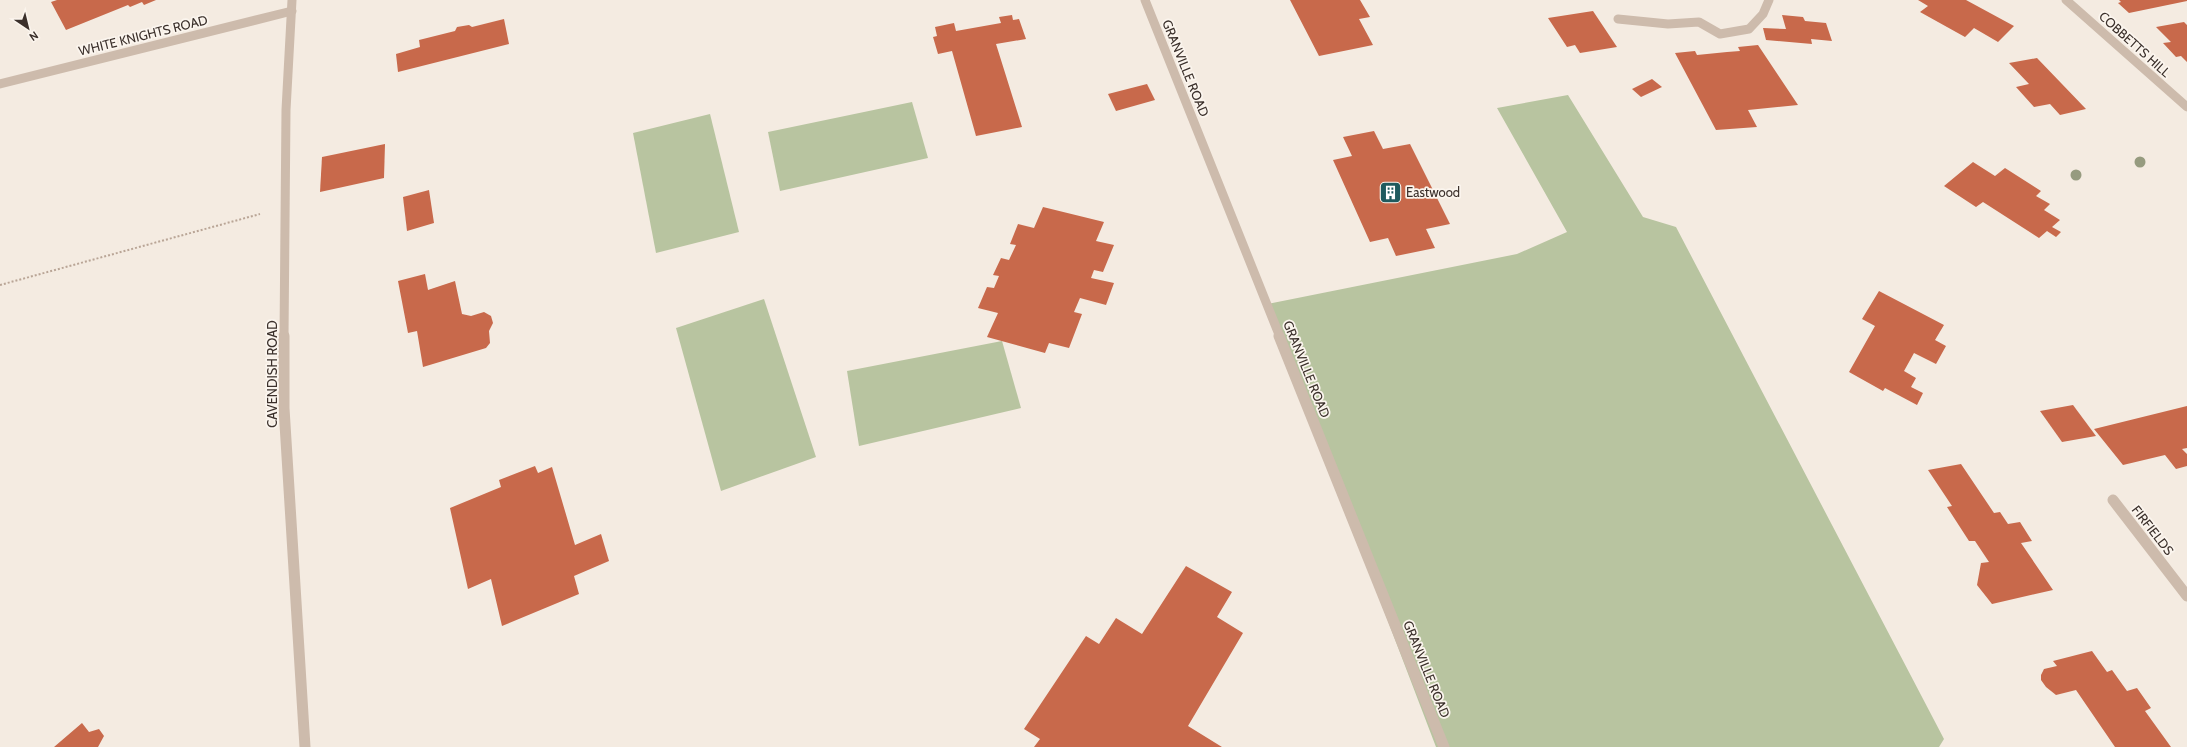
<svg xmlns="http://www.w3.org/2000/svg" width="2187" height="747" font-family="Cabin,sans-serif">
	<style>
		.green { fill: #b8c4a0 }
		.building { fill: #c8694b }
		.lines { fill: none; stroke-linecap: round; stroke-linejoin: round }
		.path { stroke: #b9a596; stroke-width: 2; stroke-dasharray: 2 2; stroke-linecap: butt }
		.minor-far1 { stroke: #cdbbac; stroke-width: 9 }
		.minor { stroke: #cdbbac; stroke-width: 11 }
		.tree { fill: #969b7f }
		.labels { text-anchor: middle; stroke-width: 3.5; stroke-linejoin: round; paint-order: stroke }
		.street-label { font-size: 13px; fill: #3b302b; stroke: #fbf5ee }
		.poi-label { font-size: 13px; fill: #3b302b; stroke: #fbf5ee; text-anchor: start }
	</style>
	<rect width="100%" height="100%" fill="#f4ebe1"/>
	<g class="green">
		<path d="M1568,95L1643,217L1676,227L1944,739L1939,747H1436L1267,304L1517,254L1567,232L1497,108Z"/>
		<path d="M912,102L928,158L780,191L768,132Z"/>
		<path d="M710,114L739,232L656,253L633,133Z"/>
		<path d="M764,299L816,457L721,491L676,328Z"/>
		<path d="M1002,341L1021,408L859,446L847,371Z"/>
	</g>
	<g class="building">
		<path d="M57,0H156L144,5L142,2L130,7L128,5L66,30L51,2Z"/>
		<path d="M1290,0H1360L1370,17L1359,19L1373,45L1319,56Z"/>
		<path d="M1918,0H1966L2014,26L1998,42L1974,28L1965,37L1920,12L1928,6Z"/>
		<path d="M2119,0H2187V1L2129,13L2118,3L2121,2Z"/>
		<path d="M1593,11L1617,47L1580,53L1575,45L1567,47L1548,18Z"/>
		<path d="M1012,15L1013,20L1019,19L1026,39L996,44L1022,127L976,136L952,51L938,54L933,37L937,36L935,27L954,23L956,31L1001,23L999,17Z"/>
		<path d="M1782,15L1803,17L1805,21L1826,23L1832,41L1811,39L1812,44L1766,40L1763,28L1786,29Z"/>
		<path d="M504,19L509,44L398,72L396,54L420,47L419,40L455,31L457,27L469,25L472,27Z"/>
		<path d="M2184,22L2187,25V62L2181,56L2176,57L2163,43L2171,42L2156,27Z"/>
		<path d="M1758,45L1798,105L1748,110L1757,127L1716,130L1675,53L1695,51L1697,55L1727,52L1740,51L1738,47Z"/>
		<path d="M2037,58L2086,109L2060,115L2050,104L2034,107L2016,87L2029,84L2009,63Z"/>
		<path d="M1652,79L1662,87L1641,97L1632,89Z"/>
		<path d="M1147,84L1155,100L1116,111L1108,94Z"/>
		<path d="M1374,131L1383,149L1410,144L1450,224L1426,229L1435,248L1396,256L1388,238L1370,242L1333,160L1352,156L1343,137Z"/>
		<path d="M385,144L384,178L320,192L322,157Z"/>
		<path d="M1973,162L1995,176L2005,168L2041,191L2036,196L2050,204L2044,210L2060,220L2052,227L2061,232L2056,237L2047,231L2039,238L1983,202L1976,207L1944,186Z"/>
		<path d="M429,190L434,223L407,231L403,197Z"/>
		<path d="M1043,207L1104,222L1096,241L1114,245L1103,272L1094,270L1091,278L1114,283L1106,305L1080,298L1074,312L1082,314L1069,348L1049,343L1045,353L987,337L998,313L978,308L987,287L994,288L999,276L993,275L1001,258L1009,260L1016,245L1010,244L1018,224L1034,228Z"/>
		<path d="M425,274L428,290L455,281L462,314L471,316L484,312L491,316L493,323L489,331L490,343L486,348L423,367L417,331L408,333L398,281Z"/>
		<path d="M1879,291L1944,325L1935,340L1946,346L1936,364L1914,353L1904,371L1916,378L1911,387L1923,393L1917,405L1885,388L1883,391L1849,372L1875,326L1862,319Z"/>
		<path d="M2073,405L2096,436L2062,442L2040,411Z"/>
		<path d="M2187,406V448L2182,449L2187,454V466L2176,469L2165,455L2123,465L2094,429Z"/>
		<path d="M1961,464L1994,513L2000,512L2008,524L2020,522L2032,541L2021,543L2053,590L1992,604L1977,585L1981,563L1989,562L1975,541H1969L1947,507L1952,506L1928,470Z"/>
		<path d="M535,466L538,473L552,467L575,545L601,534L609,561L574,576L579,594L502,626L491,579L468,589L450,508L501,487L499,480Z"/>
		<path d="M1186,566L1232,592L1217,617L1243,633L1188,726L1222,747H1034L1040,739L1024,729L1086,636L1099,644L1116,618L1142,634Z"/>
		<path d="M2092,651L2107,672L2112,670L2127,691L2137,688L2151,708L2145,711L2171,747H2115L2076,690L2056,695L2046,687L2041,680V675L2044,669L2057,666L2053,661Z"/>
		<path d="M82,723L89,732L99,729L104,736L98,747H54Z"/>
	</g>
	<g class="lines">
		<path class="path" d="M0,285L260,214"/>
		<g class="minor-far1">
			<path d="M1145,0L1280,337"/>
			<path d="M2066,0L2187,107"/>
			<path d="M1618,19L1668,24L1699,22L1720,34L1749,29L1763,14L1769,0"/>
			<path d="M0,84L292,11"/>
			<path d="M284,337L286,110L292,0"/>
		</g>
		<g class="minor">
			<path d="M284,336V408L305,747"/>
			<path d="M1279,336L1444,747"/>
			<path d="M2113,500L2187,596"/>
		</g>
	</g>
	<g class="tree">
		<circle cx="2140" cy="162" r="5.5"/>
		<circle cx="2076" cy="175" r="5.5"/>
	</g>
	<defs>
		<symbol id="building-square" viewBox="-11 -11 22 22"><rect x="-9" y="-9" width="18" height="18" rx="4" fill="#1f5a5e" stroke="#fbf5ee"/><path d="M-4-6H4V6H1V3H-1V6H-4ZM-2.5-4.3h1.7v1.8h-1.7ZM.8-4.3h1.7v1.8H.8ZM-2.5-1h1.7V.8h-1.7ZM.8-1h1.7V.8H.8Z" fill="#fff"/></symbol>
	</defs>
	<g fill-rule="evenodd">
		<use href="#building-square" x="1378" y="180" width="25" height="25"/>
	</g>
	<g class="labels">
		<g class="street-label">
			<text transform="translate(143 35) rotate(-14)" y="5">WHITE KNIGHTS ROAD</text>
			<text transform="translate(2135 44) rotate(42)" y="5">COBBETTS HILL</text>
			<text transform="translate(1186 68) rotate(68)" y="5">GRANVILLE ROAD</text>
			<text transform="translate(1307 369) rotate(68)" y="5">GRANVILLE ROAD</text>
			<text transform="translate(272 374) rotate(-90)" y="5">CAVENDISH ROAD</text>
			<text transform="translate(2153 530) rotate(52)" y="5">FIRFIELDS</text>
			<text transform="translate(1427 669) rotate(68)" y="5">GRANVILLE ROAD</text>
		</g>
		<g class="poi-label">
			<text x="1406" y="197">Eastwood</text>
		</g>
	</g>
	<g transform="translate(28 28) rotate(145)" stroke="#fbf5ee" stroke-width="3" paint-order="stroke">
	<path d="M0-3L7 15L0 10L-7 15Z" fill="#3b302b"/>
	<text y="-6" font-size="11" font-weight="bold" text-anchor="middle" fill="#3b302b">N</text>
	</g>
</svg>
